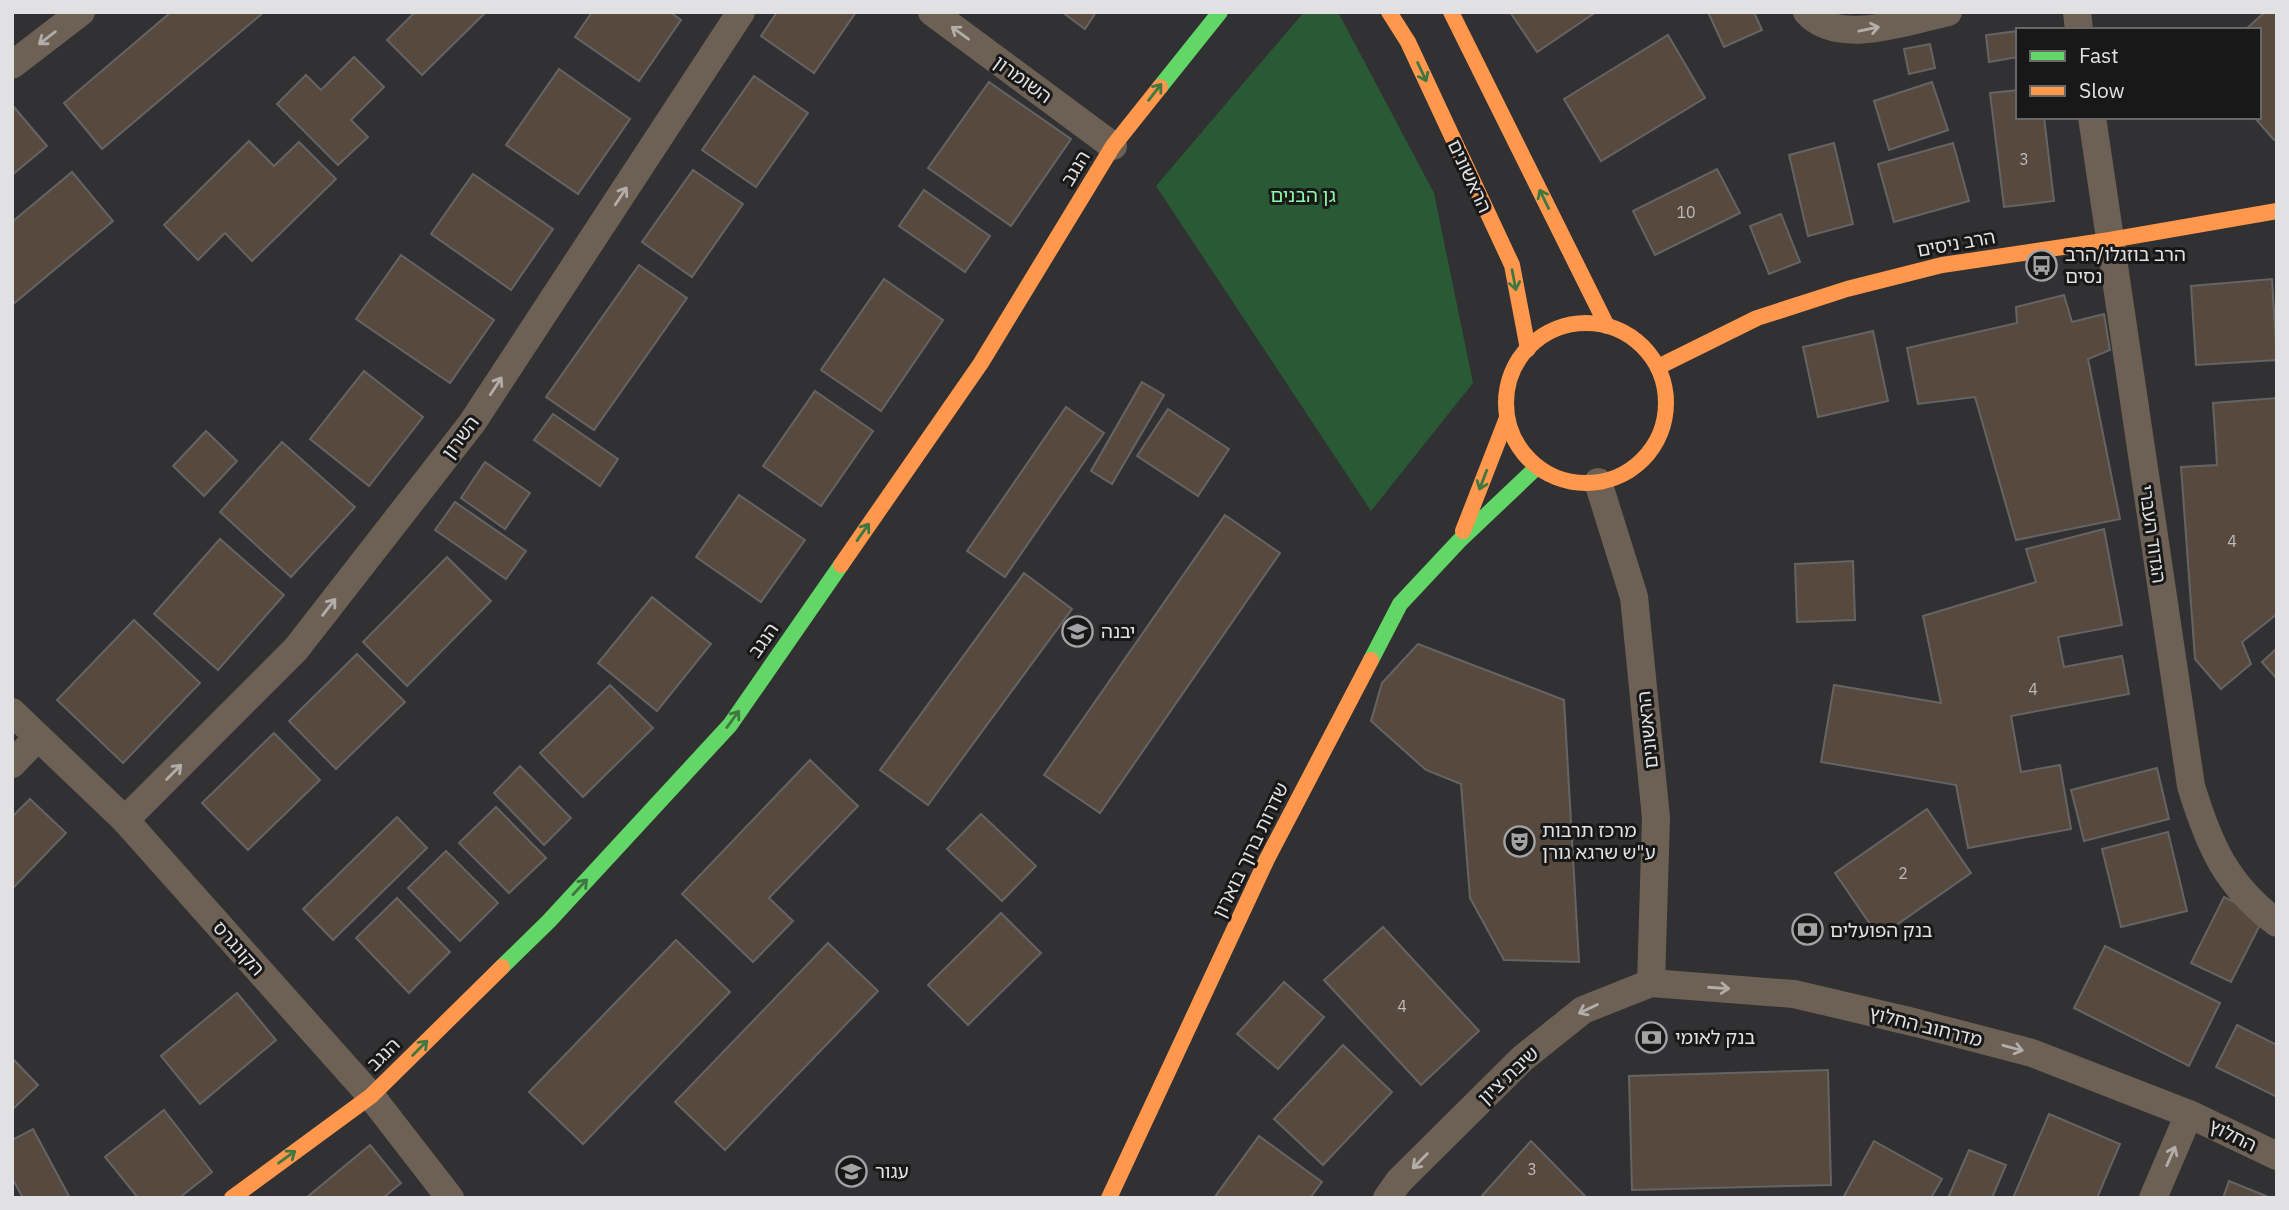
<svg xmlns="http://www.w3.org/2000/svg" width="2289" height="1210" font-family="'IBM Plex Sans','Noto Sans Hebrew',sans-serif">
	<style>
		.green { fill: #295a35 }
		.building { fill: #57493e; stroke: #656464; stroke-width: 2 }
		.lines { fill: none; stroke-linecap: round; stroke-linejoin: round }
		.street { stroke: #6d6155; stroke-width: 28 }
		.fast { stroke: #63d668; stroke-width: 16 }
		.slow { stroke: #ff974d; stroke-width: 16 }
		.oneway { stroke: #b3aeaa }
		.oneway2 { stroke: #3e7740 }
		.labels { text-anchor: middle; stroke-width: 6; stroke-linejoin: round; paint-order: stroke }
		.number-label { font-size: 16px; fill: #bebbba }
		.street-label { font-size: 19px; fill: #e1e1e3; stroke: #181819 }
		.park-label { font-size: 19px; fill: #8ef9a5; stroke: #181819 }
		.poi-label { font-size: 19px; fill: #e1e1e3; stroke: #181819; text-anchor: start }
	</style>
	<rect width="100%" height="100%" fill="#313032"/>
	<path class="green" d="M1304,12H1338L1434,193L1473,383L1371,511L1156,186Z"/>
	<g class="building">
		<path d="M171,12H264L102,149L64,103Z"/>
		<path d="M415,12H486L422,75L387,40Z"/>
		<path d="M592,12H670L681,20L639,81L575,37Z"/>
		<path d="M777,12H856L814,73L761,36Z"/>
		<path d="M1062,12H1096L1085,29Z"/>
		<path d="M1510,12H1596L1537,52Z"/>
		<path d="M1708,12H1754L1762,30L1724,47Z"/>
		<path d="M2265,12H2277V138L2274,140L2254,117H2259V30H2245Z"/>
		<path d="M2018,31V57L1989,62L1986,35Z"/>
		<path d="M1668,35L1705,98L1601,161L1564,99Z"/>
		<path d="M1930,44L1935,68L1909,74L1904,49Z"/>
		<path d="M354,57L384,87L351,120L368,137L338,165L277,104L306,75L321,90Z"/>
		<path d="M559,69L630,119L578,194L506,145Z"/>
		<path d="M754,76L808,113L756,187L702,150Z"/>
		<path d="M989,82L1071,139L1011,226L928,168Z"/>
		<path d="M1932,82L1948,130L1889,150L1874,101Z"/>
		<path d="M2018,90V117H2044L2054,201L2004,207L1990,93Z"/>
		<path d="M13,106L47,146L12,175V107Z"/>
		<path d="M249,141L274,166L299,142L336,179L252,261L225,233L198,260L164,225Z"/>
		<path d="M1834,143L1853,224L1808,236L1789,155Z"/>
		<path d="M1953,143L1969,201L1894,222L1878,164Z"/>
		<path d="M1717,169L1740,213L1655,255L1633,211Z"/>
		<path d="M693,170L743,204L692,277L642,242Z"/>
		<path d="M72,172L113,221L12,305V222Z"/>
		<path d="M473,174L553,229L511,290L431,234Z"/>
		<path d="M924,190L990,236L965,272L899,226Z"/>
		<path d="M1781,214L1800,262L1769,274L1750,226Z"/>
		<path d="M401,255L494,320L450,383L356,319Z"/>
		<path d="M639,265L687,298L594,430L546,397Z"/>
		<path d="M884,279L943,320L881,411L821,370Z"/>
		<path d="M2272,279L2277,360L2196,365L2191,286Z"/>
		<path d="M2064,295L2072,322L2104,314L2110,350L2088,359L2120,519L2016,540L1975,397L1918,404L1907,348L2017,323L2016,307Z"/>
		<path d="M1873,331L1888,401L1818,417L1803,347Z"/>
		<path d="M364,371L423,417L369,486L310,439Z"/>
		<path d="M1142,382L1164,395L1112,484L1091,471Z"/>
		<path d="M815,391L873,431L821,506L763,466Z"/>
		<path d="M2277,398V614L2242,642L2251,664L2221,689L2195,659L2181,467L2217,465L2213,403Z"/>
		<path d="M1066,407L1104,433L1005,577L967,551Z"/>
		<path d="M1168,409L1229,449L1198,496L1137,456Z"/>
		<path d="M553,414L618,459L600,486L534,440Z"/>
		<path d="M206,431L237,461L204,496L173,466Z"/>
		<path d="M282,442L355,507L291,577L220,512Z"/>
		<path d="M485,462L530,493L505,529L461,498Z"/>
		<path d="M739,495L805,540L761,602L696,557Z"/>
		<path d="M455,502L526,551L506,579L435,530Z"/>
		<path d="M1225,515L1280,553L1100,813L1044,775Z"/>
		<path d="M2104,529L2122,625L2058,637L2064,667L2122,656L2129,694L2011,716L2021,772L2060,765L2071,829L1968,848L1956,785L1821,762L1834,685L1941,703L1923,616L2036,582L2026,549Z"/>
		<path d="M220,539L284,595L218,670L154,614Z"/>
		<path d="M447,557L491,601L407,686L363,642Z"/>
		<path d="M1853,561L1855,620L1797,622L1795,564Z"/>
		<path d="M1024,573L1072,609L928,805L880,770Z"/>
		<path d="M652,597L711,644L657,711L598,663Z"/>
		<path d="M134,620L200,683L123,763L57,700Z"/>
		<path d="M1418,644L1564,700L1579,962L1504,960L1470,898L1461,784L1426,770L1371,721L1382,683Z"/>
		<path d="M2277,648V679L2262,662Z"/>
		<path d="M357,654L405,702L336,769L289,721Z"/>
		<path d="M610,685L653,728L583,797L540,753Z"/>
		<path d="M274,733L320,780L248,850L202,803Z"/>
		<path d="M810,760L858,806L769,898L793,921L753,962L682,894Z"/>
		<path d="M520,766L571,818L544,845L494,793Z"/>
		<path d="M2157,768L2169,819L2084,841L2071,790Z"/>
		<path d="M30,799L66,833L12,889V817Z"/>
		<path d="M496,807L546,858L509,893L459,843Z"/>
		<path d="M1927,809L1971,873L1879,937L1835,873Z"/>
		<path d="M981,814L1036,866L1002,901L947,849Z"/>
		<path d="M397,817L427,848L333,940L303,909Z"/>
		<path d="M2168,832L2187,911L2121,927L2102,849Z"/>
		<path d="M446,851L498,903L460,941L408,888Z"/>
		<path d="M2224,897L2264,917L2231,982L2191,963Z"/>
		<path d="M397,898L450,952L409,993L356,938Z"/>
		<path d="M1001,913L1041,953L968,1025L928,985Z"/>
		<path d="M1383,927L1479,1031L1421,1085L1324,980Z"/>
		<path d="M676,940L730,992L583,1144L529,1092Z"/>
		<path d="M828,943L878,991L725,1150L675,1102Z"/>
		<path d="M2105,946L2220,1003L2189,1066L2074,1008Z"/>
		<path d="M1284,982L1324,1017L1278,1069L1237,1034Z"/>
		<path d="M237,993L276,1040L200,1104L161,1056Z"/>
		<path d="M2237,1025L2277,1045V1097L2216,1067Z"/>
		<path d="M1343,1045L1392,1092L1323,1165L1274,1119Z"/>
		<path d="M12,1058L38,1085L12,1110Z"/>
		<path d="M1828,1070L1831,1185L1632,1190L1629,1076Z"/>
		<path d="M164,1110L212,1172L179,1198H138L105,1157Z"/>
		<path d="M2049,1114L2120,1144L2097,1198H2013Z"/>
		<path d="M33,1129L70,1198H23L12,1178V1140Z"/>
		<path d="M1259,1136L1322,1182L1310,1198H1214Z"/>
		<path d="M1531,1141L1587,1198H1480Z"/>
		<path d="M1874,1141L1942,1179L1931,1198H1843Z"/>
		<path d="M370,1145L401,1183L383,1198H306Z"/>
		<path d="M1969,1150L2006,1165L1992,1198H1948Z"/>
		<path d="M2229,1181L2271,1198H2223Z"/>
	</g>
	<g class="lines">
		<g class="street">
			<path d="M932,12L1113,146"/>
			<path d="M1807,12C1838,47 1908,21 1948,12"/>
			<path d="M2077,12L2079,30"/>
			<path d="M12,65L81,12"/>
			<path d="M2092,117L2191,786C2209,845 2226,885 2277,923"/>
			<path d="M1598,482L1634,597L1656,818L1651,983"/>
			<path d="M12,712L125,820L371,1096L450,1198"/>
			<path d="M12,764L38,737"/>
			<path d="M125,820L296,649L472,423L741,12"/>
			<path d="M1387,1198L1399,1181L1523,1058L1583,1010L1651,983L1794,994L1917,1023L2032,1053L2189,1114L2277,1156"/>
			<path d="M2153,1198L2189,1114"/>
		</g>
		<g class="fast">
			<path d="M1160,87L1220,12"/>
			<path d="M1371,660L1400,604L1459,541L1537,467"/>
			<path d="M502,967L549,921L730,725L841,565"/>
		</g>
		<g class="slow">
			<path d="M1389,12L1408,42L1512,265L1528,349"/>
			<path d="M1451,12L1607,326"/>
			<circle cx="1586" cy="403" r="80"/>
			<path d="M1658,367L1757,318L1847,289L1942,265L2110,240L2277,211"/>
			<path d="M1463,531L1507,418"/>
			<path d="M841,565L981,363L1113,146L1160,87"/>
			<path d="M232,1198L371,1096L502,967"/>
			<path d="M1109,1198L1267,859L1371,660"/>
		</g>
	</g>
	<defs><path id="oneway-shaft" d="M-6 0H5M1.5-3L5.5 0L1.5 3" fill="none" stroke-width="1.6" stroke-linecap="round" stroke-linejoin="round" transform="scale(1.75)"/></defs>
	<g class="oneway">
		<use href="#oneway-shaft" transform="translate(1869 29) rotate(-12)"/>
		<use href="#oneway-shaft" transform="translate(960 33) rotate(-144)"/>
		<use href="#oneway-shaft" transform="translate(47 38) rotate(143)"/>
		<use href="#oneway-shaft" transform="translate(621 196) rotate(-57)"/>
		<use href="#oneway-shaft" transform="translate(496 386) rotate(-57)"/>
		<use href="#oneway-shaft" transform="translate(329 607) rotate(-52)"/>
		<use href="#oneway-shaft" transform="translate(174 772) rotate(-45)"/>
		<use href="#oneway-shaft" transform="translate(1719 988) rotate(4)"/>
		<use href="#oneway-shaft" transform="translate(1588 1009) rotate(154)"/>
		<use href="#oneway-shaft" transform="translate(2013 1048) rotate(15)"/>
		<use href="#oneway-shaft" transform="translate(2171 1156) rotate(-66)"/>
		<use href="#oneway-shaft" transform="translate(1420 1161) rotate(135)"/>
	</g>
	<g class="oneway2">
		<use href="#oneway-shaft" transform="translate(1422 72) rotate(65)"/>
		<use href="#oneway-shaft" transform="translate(1155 92) rotate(-52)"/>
		<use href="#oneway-shaft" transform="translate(1544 199) rotate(-116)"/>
		<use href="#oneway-shaft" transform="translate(1514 280) rotate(79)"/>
		<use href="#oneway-shaft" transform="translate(1483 480) rotate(111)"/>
		<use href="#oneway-shaft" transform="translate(863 532) rotate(-55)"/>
		<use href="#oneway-shaft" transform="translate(733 719) rotate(-54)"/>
		<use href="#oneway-shaft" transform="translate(580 887) rotate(-47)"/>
		<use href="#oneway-shaft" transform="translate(420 1048) rotate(-45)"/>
		<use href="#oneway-shaft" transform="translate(287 1157) rotate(-36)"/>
	</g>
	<defs>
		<symbol id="bus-ring" viewBox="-11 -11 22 22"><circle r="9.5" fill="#181819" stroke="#a3a3a5" stroke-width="1.5"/><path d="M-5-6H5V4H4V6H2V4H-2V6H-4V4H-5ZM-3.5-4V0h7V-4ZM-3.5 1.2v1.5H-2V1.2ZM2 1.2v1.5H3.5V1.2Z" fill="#a3a3a5"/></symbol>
		<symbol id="school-ring" viewBox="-11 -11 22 22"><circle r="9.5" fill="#181819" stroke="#a3a3a5" stroke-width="1.5"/><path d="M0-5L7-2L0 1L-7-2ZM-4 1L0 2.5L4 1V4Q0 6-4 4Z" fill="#a3a3a5"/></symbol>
		<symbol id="theatre-ring" viewBox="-11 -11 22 22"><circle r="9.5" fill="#181819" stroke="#a3a3a5" stroke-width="1.5"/><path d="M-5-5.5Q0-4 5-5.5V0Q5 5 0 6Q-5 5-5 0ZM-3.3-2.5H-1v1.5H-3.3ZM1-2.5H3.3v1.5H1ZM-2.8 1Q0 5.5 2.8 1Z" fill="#a3a3a5"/></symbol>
		<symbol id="bank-ring" viewBox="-11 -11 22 22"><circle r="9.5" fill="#181819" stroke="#a3a3a5" stroke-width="1.5"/><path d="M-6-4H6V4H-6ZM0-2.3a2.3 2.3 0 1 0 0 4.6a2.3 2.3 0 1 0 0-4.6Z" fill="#a3a3a5"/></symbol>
	</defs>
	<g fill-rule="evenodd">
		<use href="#bus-ring" x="2024" y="248" width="35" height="35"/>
		<use href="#school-ring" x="1060" y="614" width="35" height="35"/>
		<use href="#theatre-ring" x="1502" y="824" width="35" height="35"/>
		<use href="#bank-ring" x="1790" y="912" width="35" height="35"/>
		<use href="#bank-ring" x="1634" y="1020" width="35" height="35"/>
		<use href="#school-ring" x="834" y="1154" width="35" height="35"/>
	</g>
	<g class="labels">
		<g class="number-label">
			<text x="2024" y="165">3</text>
			<text x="1686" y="218">10</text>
			<text x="2232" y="547">4</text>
			<text x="2033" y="695">4</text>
			<text x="1903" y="879">2</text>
			<text x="1402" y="1012">4</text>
			<text x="1532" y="1175">3</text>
		</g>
		<g class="street-label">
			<text transform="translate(1023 79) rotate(36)" y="7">השומרון</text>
			<text transform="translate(1075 168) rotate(-59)" y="7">הנגב</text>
			<text transform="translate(1470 176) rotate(65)" y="7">הראשונים</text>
			<text transform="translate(1956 243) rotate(-10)" y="7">הרב ניסים</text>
			<text transform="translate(460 437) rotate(-53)" y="7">השרון</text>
			<text transform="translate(2153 534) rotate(82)" y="7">הגדוד העברי</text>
			<text transform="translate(763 640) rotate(-55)" y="7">הנגב</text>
			<text transform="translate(1647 730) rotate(-96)" y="7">הראשונים</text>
			<text transform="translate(1250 850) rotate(-64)" y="7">שדרות ברוך בוארון</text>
			<text transform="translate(239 948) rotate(48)" y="7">הקונגרס</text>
			<text transform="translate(1926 1026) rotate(14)" y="7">מדרחוב החלוץ</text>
			<text transform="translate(383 1054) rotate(-45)" y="7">הנגב</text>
			<text transform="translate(1508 1075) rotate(-43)" y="7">שיבת ציון</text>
			<text transform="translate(2233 1135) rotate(26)" y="7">החלוץ</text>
		</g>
		<g class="park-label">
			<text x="1303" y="202">גן הבנים</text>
		</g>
		<g class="poi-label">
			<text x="2065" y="261">הרב בוזגלו/הרב<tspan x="2065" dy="22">נסים</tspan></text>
			<text x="1101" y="638">יבנה</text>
			<text x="1542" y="837">מרכז תרבות<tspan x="1542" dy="22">ע"ש שרגא גורן</tspan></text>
			<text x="1830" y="937">בנק הפועלים</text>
			<text x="1675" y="1044">בנק לאומי</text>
			<text x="875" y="1178">עגור</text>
		</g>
	</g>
	<rect width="2289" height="1210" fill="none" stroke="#e1e1e3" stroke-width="28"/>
	<rect x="2016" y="28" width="245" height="91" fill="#181819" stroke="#68686a" stroke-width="2"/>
	<rect x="2030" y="51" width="35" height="10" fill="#63d668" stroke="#68686a" stroke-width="2"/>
	<text x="2079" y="63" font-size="21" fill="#e1e1e3">Fast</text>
	<rect x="2030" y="86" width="35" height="10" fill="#ff974d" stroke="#68686a" stroke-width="2"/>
	<text x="2079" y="98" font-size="21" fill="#e1e1e3">Slow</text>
</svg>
